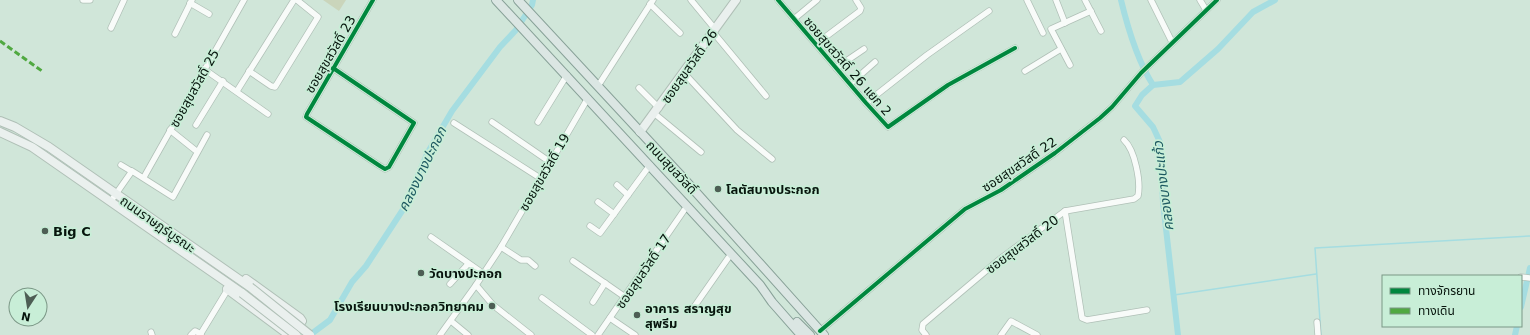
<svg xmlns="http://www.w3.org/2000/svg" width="1530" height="335" font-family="'DejaVu Sans','Noto Sans Thai',sans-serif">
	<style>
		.green { fill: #cad5bb }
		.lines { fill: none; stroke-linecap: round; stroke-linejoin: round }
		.stream { stroke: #a5dde1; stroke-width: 1.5 }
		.canal { stroke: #a5dde1; stroke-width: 6 }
		.street-casing { stroke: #b0c0b7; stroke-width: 7 }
		.secondary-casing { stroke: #b0c0b7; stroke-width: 10 }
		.primary-casing { stroke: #88a198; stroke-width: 10 }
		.street { stroke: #f8fbf9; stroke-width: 5.5 }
		.secondary { stroke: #eaf0ee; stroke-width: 8 }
		.primary { stroke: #dbe6e3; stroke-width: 8 }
		.secondary-bridge-casing { stroke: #b0c0b7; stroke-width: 10; stroke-linecap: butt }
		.secondary-bridge { stroke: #eaf0ee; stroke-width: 8 }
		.quiet { stroke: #50a941; stroke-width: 3; stroke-dasharray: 6 3; stroke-linecap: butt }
		.cycleway-casing { stroke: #c8eed7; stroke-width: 6 }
		.cycleway { stroke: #00873e; stroke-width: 4 }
		.poi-dot { fill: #4d5e54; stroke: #c8eed7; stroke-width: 1.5 }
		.labels { text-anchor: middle; stroke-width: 3.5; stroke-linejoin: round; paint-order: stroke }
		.street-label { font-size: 13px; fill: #07150d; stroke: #c8eed7 }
		.poi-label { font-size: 13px; font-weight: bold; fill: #07150d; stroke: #c8eed7; text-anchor: start }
		.water-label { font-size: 14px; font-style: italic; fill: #1d5961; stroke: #c8eed7 }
	</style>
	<rect width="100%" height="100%" fill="#d0e6d9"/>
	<path class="green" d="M323,0H346L339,11Z"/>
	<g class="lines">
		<g class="stream">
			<path d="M1174,295L1316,274"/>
			<path d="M1321,335L1315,248L1530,236"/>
		</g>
		<g class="canal">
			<path d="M1121,0C1128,29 1137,60 1153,85"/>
			<path d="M1521,307L1530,268"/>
			<path d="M310,335L330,320L352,282L366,266L404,208L428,152L452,111L500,47L516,30L532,5L533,0"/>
			<path d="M1178,335L1163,202L1160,142L1153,127L1135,106L1142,95L1153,85L1180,82L1218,49L1253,12L1275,0"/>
			<path d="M1515,335L1517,326"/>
		</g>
		<defs>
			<g id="street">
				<path d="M83,0H90"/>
				<path d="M691,0L715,29"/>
				<path d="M778,0L866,103L888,127L948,85L1015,48"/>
				<path d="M1027,0L1043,33"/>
				<path d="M1056,0L1065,23"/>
				<path d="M1085,0L1101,31"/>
				<path d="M1151,0L1172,42"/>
				<path d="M1200,0L1206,10"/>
				<path d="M190,3L209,14"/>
				<path d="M650,4L680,33"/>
				<path d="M794,19L817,0"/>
				<path d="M111,28L124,0"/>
				<path d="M713,32L766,96"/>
				<path d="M175,34L192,0"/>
				<path d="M816,44L860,11L861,8L856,0"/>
				<path d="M1070,65L1051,29L1091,11"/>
				<path d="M333,68L414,123L389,167L385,169L380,166L306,117L307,114C329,76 351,38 373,0"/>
				<path d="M836,68L864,49"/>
				<path d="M204,69L268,114"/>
				<path d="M249,71L271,86L275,87L318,17L297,0"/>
				<path d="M1025,71L1061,49"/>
				<path d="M684,73L737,130L772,159"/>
				<path d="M850,84L875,62"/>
				<path d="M598,86L653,0"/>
				<path d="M639,88L659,108"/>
				<path d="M237,91L294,0"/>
				<path d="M866,103L927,55L989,11"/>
				<path d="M655,114L701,152"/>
				<path d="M492,122L550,162"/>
				<path d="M538,122L567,75"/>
				<path d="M454,123L540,178"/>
				<path d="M196,125L223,81"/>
				<path d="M170,130L195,150"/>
				<path d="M121,165L131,171"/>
				<path d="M144,177L244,0"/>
				<path d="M617,185L628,195"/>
				<path d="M111,201L132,171L173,197L207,135"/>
				<path d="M598,202L614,214"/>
				<path d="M1065,211L1082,318L1087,320L1147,310"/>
				<path d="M590,226L600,233L650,165"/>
				<path d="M431,237L484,274"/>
				<path d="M501,247L521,260H528L535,266"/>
				<path d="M573,261L625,297"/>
				<path d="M1521,277L1530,278"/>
				<path d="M450,284L468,264"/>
				<path d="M476,285L493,305L531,335"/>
				<path d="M542,298L592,335"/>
				<path d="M593,302L605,283"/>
				<path d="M694,307L731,254"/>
				<path d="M610,318L635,335"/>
				<path d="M451,321L468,335"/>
				<path d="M1317,322L1318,335"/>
				<path d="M820,331L965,209L1001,190L1055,153L1100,118L1112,107L1141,73L1217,0"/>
				<path d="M151,332L152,335"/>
				<path d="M191,335L195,331L201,334"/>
				<path d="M200,335L228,289"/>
				<path d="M440,335L476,285L501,247L588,98"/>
				<path d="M598,335L687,206"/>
				<path d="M926,335L922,330L923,324L1000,259L1065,211L1134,199L1138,196C1141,182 1135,150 1124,140"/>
				<path d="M1001,335L1011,321L1037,335"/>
			</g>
			<g id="secondary">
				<path d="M0,121L15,127L49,147L250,287"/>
				<path d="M0,132L32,147L242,293"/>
				<path d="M640,132L736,0"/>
				<path d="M246,279L300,318L302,321L295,331"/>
				<path d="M227,289L289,335"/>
			</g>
			<g id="primary">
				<path d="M496,0L760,285L772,302L801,335"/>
				<path d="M518,0L685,180L824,335"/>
				<path d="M797,322L810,335"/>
			</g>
		</defs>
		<use href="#street" class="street-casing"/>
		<use href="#secondary" class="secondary-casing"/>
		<use href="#primary" class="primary-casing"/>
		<use href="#street" class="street"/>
		<use href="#secondary" class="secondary"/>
		<use href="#primary" class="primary"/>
		<defs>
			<g id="secondary-bridge">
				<path d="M250,287L310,335"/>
				<path d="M242,293L296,335"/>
			</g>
		</defs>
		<use href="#secondary-bridge" class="secondary-bridge-casing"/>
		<use href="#secondary-bridge" class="secondary-bridge"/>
		<path class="quiet" d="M0,41L42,71"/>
		<defs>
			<g id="cycleway">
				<path d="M778,0L866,103L888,127L948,85L1015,48"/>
				<path d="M333,68L414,123L389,167L385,169L380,166L306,117L307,114C329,76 351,38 373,0"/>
				<path d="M820,331L965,209L1001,190L1055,153L1100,118L1112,107L1141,73L1217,0"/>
			</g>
		</defs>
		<use href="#cycleway" class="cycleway-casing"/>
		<use href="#cycleway" class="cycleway"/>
	</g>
	<g class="poi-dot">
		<circle cx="718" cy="189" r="4"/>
		<circle cx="45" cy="231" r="4"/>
		<circle cx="421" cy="273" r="4"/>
		<circle cx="492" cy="306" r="4"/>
		<circle cx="637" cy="315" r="4"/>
	</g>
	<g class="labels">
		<g class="street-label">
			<text transform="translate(330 54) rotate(-60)" y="5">ซอยสุขสวัสดิ์ 23</text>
			<text transform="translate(689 66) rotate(-55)" y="5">ซอยสุขสวัสดิ์ 26</text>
			<text transform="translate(848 66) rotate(49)" y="5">ซอยสุขสวัสดิ์ 26 แยก 2</text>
			<text transform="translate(194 88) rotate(-61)" y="5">ซอยสุขสวัสดิ์ 25</text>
			<text transform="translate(1019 164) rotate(-34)" y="5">ซอยสุขสวัสดิ์ 22</text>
			<text transform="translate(672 167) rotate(47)" y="5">ถนนสุขสวัสดิ์</text>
			<text transform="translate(544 172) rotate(-60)" y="5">ซอยสุขสวัสดิ์ 19</text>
			<text transform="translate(158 224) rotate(35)" y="5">ถนนราษฎร์บูรณะ</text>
			<text transform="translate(1022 244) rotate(-37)" y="5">ซอยสุขสวัสดิ์ 20</text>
			<text transform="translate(643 271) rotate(-56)" y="5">ซอยสุขสวัสดิ์ 17</text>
		</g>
		<g class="poi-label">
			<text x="726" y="194">โลตัสบางประกอก</text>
			<text x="53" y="236">Big C</text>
			<text x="429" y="278">วัดบางปะกอก</text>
			<text x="484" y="311" text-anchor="end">โรงเรียนบางปะกอกวิทยาคม</text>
			<text x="645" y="313">อาคาร สราญสุข<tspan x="645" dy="15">สุพรีม</tspan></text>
		</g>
		<g class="water-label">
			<text transform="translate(422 169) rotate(-64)" y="5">คลองบางปะกอก</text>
			<text transform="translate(1163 186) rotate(-97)" y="5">คลองบางปะแก้ว</text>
		</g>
	</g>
	<rect x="1382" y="275" width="140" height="52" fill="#c8eed7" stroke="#7b9786"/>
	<rect x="1390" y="288" width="20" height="6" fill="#00873e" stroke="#7b9786"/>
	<text x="1418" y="295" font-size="12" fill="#07150d">ทางจักรยาน</text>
	<rect x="1390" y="308" width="20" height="6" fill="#50a941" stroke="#7b9786"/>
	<text x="1418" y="315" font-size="12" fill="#07150d">ทางเดิน</text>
	<g transform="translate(28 307) rotate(192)"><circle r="19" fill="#c8eed7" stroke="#7b9786"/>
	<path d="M0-3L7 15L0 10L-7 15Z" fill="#4d5e54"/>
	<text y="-6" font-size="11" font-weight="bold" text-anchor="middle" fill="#07150d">N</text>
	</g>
</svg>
